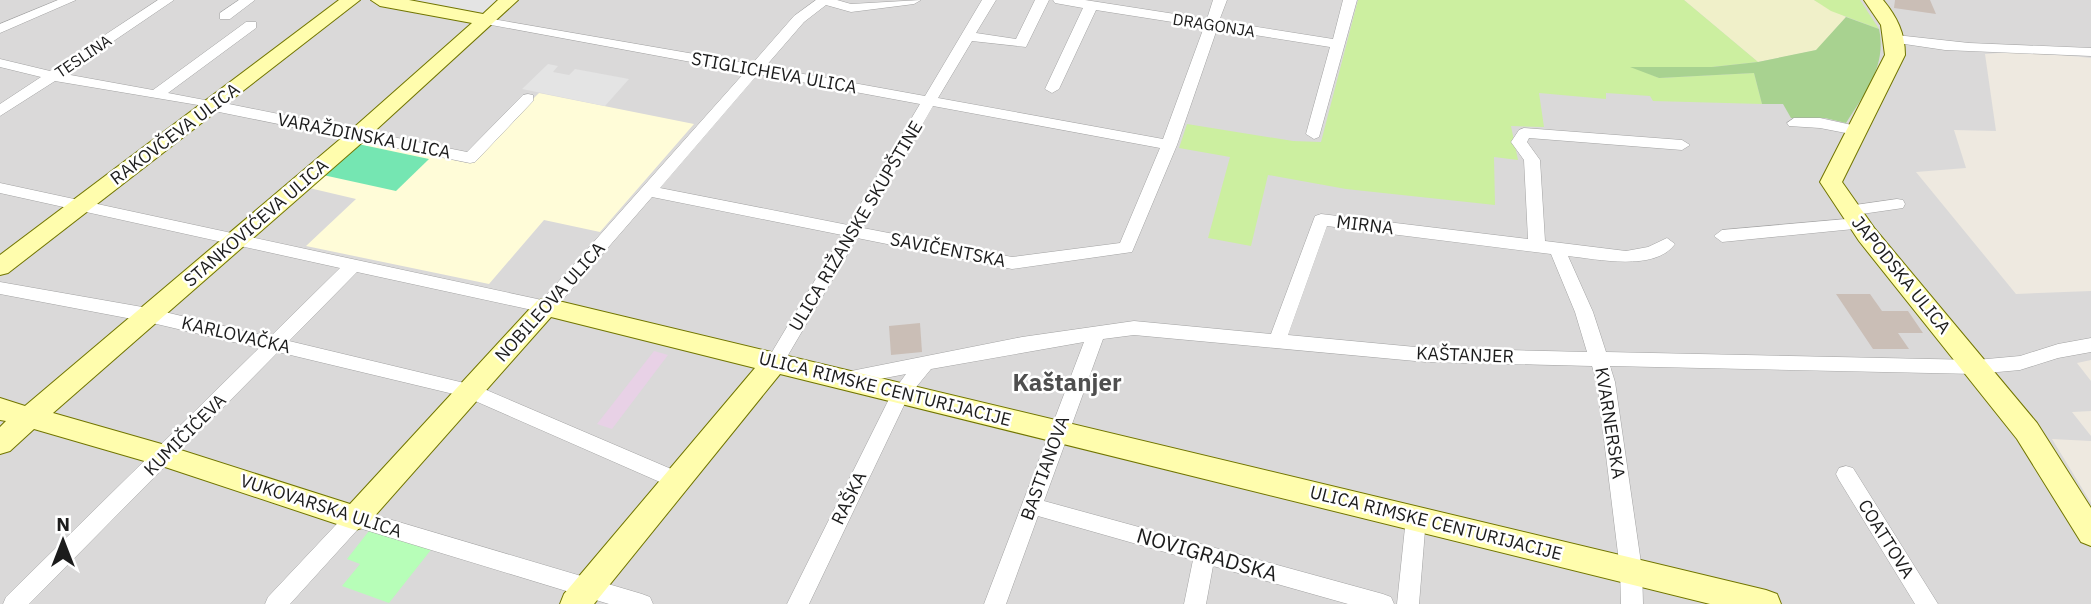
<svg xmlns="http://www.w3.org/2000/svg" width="2091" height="604" font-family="'IBM Plex Sans',sans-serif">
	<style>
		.residential { fill: #dad9d9 }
		.industrial { fill: #e8d1e6 }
		.education { fill: #fffcd8 }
		.farmland { fill: #f0f0c9 }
		.grass { fill: #ccefa0 }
		.forest { fill: #a8d290 }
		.park { fill: #b7feb8 }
		.pitch { fill: #75e6b2 }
		.parking { fill: #e4e4e4 }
		.building { fill: #cabeb6 }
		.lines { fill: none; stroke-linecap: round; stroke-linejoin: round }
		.street-casing { stroke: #a3a3a3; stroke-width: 1 }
		.secondary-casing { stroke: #717500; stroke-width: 2 }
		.street { fill: #fff; fill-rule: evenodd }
		.secondary { fill: #fffdad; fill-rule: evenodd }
		.labels { text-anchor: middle; stroke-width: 5; stroke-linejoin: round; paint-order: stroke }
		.far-street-label { font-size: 16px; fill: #1c1c1c; stroke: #fff }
		.street-label { font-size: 18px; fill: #1c1c1c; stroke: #fff }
		.near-street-label { font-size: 21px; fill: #1c1c1c; stroke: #fff }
		.district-label { font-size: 24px; font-weight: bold; fill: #4f4f4f; stroke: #fff }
	</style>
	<rect width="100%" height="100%" fill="#eee9e0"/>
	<path class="residential" d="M0,0H2091V58L2023,51L1985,54L1996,131L1954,130L1966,168L1916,172L2016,294L2091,291V360L2077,363L2091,381V411L2072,412L2091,436V441L2052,439L2091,503V604H0Z"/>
	<path class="industrial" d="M654,351L668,355L612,429L597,424Z"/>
	<path class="education" d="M539,93L694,124L600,232L544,220L489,284L306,246L356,199L305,187L358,140L468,163Z"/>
	<path class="farmland" d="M1684,0H1814L1846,17L1817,50L1758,62Z"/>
	<g class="grass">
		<path d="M1358,0H1684L1758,62L1712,67H1633L1659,78L1754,73L1762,104L1653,101L1650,96L1606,93V99L1539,93L1544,127L1511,126L1518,160L1494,157L1495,205L1346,189L1268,175L1251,246L1208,238L1230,157L1179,148L1187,124L1293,141L1321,142Z"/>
		<path d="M1814,0H1860L1879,29L1831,11Z"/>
	</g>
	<path class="forest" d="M1846,17L1879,29C1887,66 1865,93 1846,123L1825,118H1791L1783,104H1762L1754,73L1659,78L1630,67H1712L1758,62L1816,50Z"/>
	<path class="park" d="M372,527L434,546L389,603L342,586L360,564L347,559Z"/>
	<path class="pitch" d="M358,144L429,159L396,191L323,175Z"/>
	<g class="parking">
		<path d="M396,0H505L485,18Z"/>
		<path d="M548,64L558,66L553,72L569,75L575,69L629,79L605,106L522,89Z"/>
	</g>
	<g class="building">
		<path d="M1895,0H1930L1936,14L1894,8Z"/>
		<path d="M1836,294H1870L1882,311H1908L1923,333H1898L1909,349H1873Z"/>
		<path d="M920,323L922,352L891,355L889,326Z"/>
	</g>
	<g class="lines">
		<defs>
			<g id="street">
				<path d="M58,0H76L0,33V24Z"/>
				<path d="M158,0H174L65,74L153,90L246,22H256V28L168,93L210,101V107L55,81L0,116V104L41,77L0,67V59L50,71Z"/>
				<path d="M239,0H255L230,19H220V13Z"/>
				<path d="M816,0H837L851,4L921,0L914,4L851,12L826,5L804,22L765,67L925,96L982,0H996L976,33L1016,39L1035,0H1049L1026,47L972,41L938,98L1163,139L1204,27L1096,10L1059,89L1052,93L1045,89L1083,8L1055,3L1053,0H1085L1207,19L1213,0H1227L1219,21L1333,39L1343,0H1357L1319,137L1314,139L1306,134L1330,47L1217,29L1177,145L1132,252L1012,269L857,238L781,367H769L766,362L842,235L652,197L552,312L546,313L357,272L289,341L477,386L683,474L686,480L683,486L676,488L669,486L466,397L278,352L29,604H3L6,597L259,348L148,322L0,294V282L148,308L270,337L340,268L0,193V183L542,300L745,72L486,24L481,23V17L752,64L794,16ZM758,74L920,104L848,225L660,188ZM933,106L1160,148L1120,243L1012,257L863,228Z"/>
				<path d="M1896,35L1969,43L2091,48V56L1945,50L1891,42V36Z"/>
				<path d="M528,94L533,95V101L475,162L470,163L219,112L212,107L219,102L467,152L523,95Z"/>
				<path d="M1794,118H1820L1861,127L1864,130L1856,135L1820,128L1789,126L1787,123Z"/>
				<path d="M1524,128L1682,140L1690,145L1682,150L1529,138L1527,142L1540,160L1545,241L1626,251L1648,247L1667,238L1675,244C1655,272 1597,259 1568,256L1593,312L1606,352L1976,360L2020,356L2058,344L2091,338V352L2058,358L2020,370L1976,374L1610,366L1615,382L1642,570L1643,604H1621L1620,570L1597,382L1592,366L1426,362L1134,335L1103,339L1044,501L1383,594L1391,597L1394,604H1348L1213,566L1206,604H1184L1193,560L1038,516L1006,604H984L1084,342L931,369L908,397L809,604H787L892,393L906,374L843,386L836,384L834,379L836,374L1022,337L1134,321L1271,334L1315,216L1321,214L1528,239L1524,160L1511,142L1519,130ZM1327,226L1551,254L1575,312L1587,352L1426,348L1288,335Z"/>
				<path d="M1897,199L1903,200L1905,204L1903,208L1848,216L1840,211L1848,206Z"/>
				<path d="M1858,218L1866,224L1864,228L1722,242L1714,236L1722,230Z"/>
				<path d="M1846,466L1853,468L1938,604H1915L1839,480L1836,474L1839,468Z"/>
				<path d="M355,509L642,594L650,597L653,604H609L359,528L290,604H265L268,597L348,512Z"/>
				<path d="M1416,509L1423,512L1426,518L1419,604H1397L1406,518L1409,512Z"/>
			</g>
			<g id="secondary">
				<path d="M339,0H360L8,273L0,275V255Z"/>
				<path d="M371,0H409L483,14L498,0H518L365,140L53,413L165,445L350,504L537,301L546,298L1766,590L1777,594L1781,604H1710L780,374L594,604H560L564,594L755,368L551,317L365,527L355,530L165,467L34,429L10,451L0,454V427L6,421L0,420V398L25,406L351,130L472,23L380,6Z"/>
				<path d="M1864,0H1883C1897,17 1905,33 1905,55L1842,182L1875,229L2037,423L2091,508V546L2081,542L2017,439L1859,241L1820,182L1885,55L1881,25Z"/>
			</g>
		</defs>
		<use href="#street" class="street-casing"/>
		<use href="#secondary" class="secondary-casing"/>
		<use href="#street" class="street"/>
		<use href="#secondary" class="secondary"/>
	</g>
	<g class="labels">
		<g class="far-street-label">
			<text transform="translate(1214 25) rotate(9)" y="6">DRAGONJA</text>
			<text transform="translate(83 56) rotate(-34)" y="6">TESLINA</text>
		</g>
		<g class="street-label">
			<text transform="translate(774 73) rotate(10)" y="6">STIGLICHEVA ULICA</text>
			<text transform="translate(175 134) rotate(-37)" y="6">RAKOVČEVA ULICA</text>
			<text transform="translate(364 136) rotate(11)" y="6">VARAŽDINSKA ULICA</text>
			<text transform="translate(256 223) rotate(-41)" y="6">STANKOVIĆEVA ULICA</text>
			<text transform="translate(1365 225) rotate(7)" y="6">MIRNA</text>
			<text transform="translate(856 226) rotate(-59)" y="6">ULICA RIŽANSKE SKUPŠTINE</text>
			<text transform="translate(948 250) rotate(11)" y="6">SAVIČENTSKA</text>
			<text transform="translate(1901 275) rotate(51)" y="6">JAPODSKA ULICA</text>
			<text transform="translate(550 302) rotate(-48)" y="6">NOBILEOVA ULICA</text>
			<text transform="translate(236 335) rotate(13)" y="6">KARLOVAČKA</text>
			<text transform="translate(1465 355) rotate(2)" y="6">KAŠTANJER</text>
			<text transform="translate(885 389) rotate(14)" y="6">ULICA RIMSKE CENTURIJACIJE</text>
			<text transform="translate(1610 423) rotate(81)" y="6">KVARNERSKA</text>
			<text transform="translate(185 435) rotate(-45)" y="6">KUMIČIĆEVA</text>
			<text transform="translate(1045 468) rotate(-70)" y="6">BASTIANOVA</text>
			<text transform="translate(849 498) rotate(-64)" y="6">RAŠKA</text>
			<text transform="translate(321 506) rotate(18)" y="6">VUKOVARSKA ULICA</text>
			<text transform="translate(1436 523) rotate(14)" y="6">ULICA RIMSKE CENTURIJACIJE</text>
			<text transform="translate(1886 539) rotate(58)" y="6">COATTOVA</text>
		</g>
		<g class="near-street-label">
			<text transform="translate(1207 555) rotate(16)" y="7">NOVIGRADSKA</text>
		</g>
		<g class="district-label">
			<text x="1067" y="391">Kaštanjer</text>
		</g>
	</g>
	<g transform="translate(63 541)" stroke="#ffffff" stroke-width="5" paint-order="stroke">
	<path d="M0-5L12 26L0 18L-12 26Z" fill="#1c1c1c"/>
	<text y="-10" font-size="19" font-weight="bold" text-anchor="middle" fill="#1c1c1c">N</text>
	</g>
</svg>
